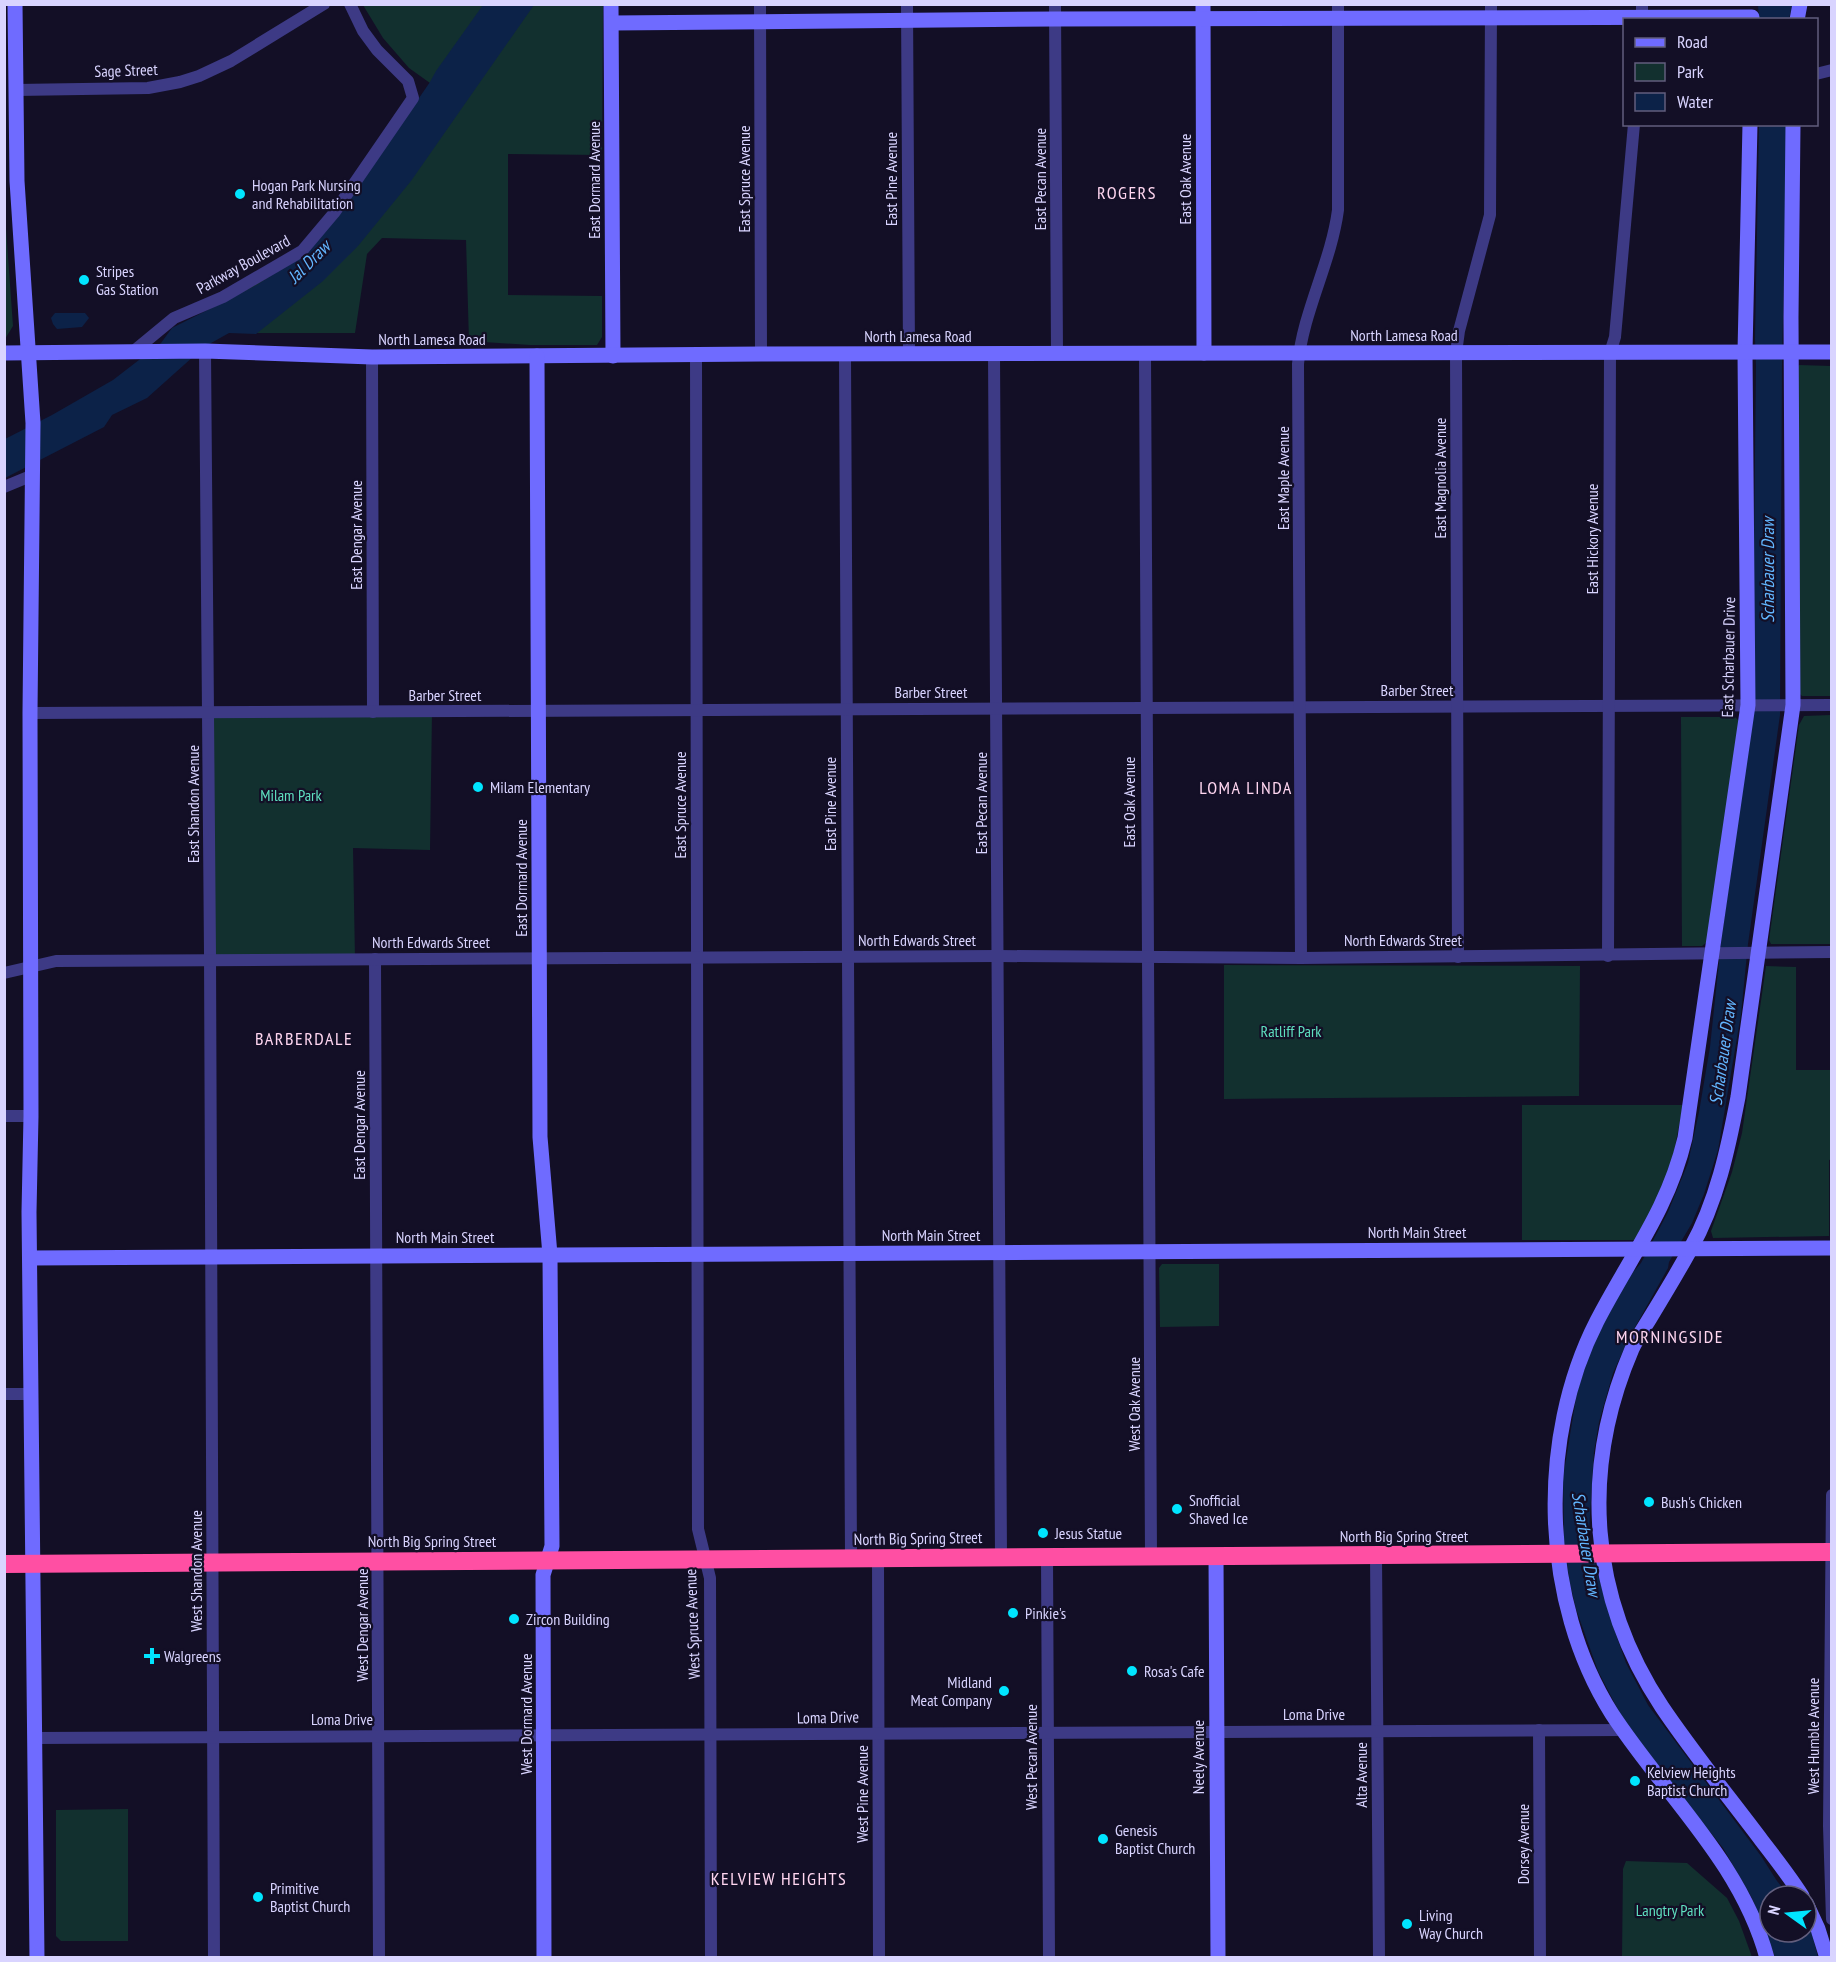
<svg xmlns="http://www.w3.org/2000/svg" width="1836" height="1962" font-family="'PT Sans Narrow',sans-serif">
	<style>
		.green { fill: #12302f }
		.water { fill: #0c2248 }
		.lines { fill: none; stroke-linecap: round; stroke-linejoin: round }
		.street { stroke: #3d3a85; stroke-width: 12 }
		.secondary { stroke: #6f6bff; stroke-width: 15 }
		.highway { stroke: #ff4fa3; stroke-width: 18 }
		.poi-dot { fill: #00e5ff; stroke: #130f26; stroke-width: 2 }
		.labels { text-anchor: middle; stroke-width: 4.5; stroke-linejoin: round; paint-order: stroke }
		.street-label { font-size: 16px; fill: #d9d4ff; stroke: #130f26 }
		.poi-label { font-size: 16px; fill: #d9d4ff; stroke: #130f26; text-anchor: start }
		.park-label { font-size: 16px; fill: #5fe0c0; stroke: #130f26 }
		.neighbourhood-label { font-size: 18px; letter-spacing: 1.5px; fill: #ffd6f0; stroke: #130f26 }
		.water-label { font-size: 18px; font-style: italic; fill: #62b6ff; stroke: #130f26 }
	</style>
	<rect width="100%" height="100%" fill="#130f26"/>
	<g class="green">
		<path d="M363,5H603L602,155L508,154V295L602,296V337L597,345H530L469,341L466,240L382,238L367,254L355,333H229L232,298L280,271L298,258L352,195L430,83L409,68L383,38Z"/>
		<path d="M4,200L13,326L5,339H4Z"/>
		<path d="M1799,365L1831,366V696H1802L1796,690V369Z"/>
		<path d="M432,712L430,850L353,848L355,959L210,960L208,713Z"/>
		<path d="M1831,715V944H1771L1769,940L1799,725L1804,716Z"/>
		<path d="M1681,717H1735L1739,721L1707,942L1702,946H1682Z"/>
		<path d="M1224,965L1580,966L1579,1096L1224,1099Z"/>
		<path d="M1766,966L1796,967V1070H1831L1832,1159L1829,1160V1236L1713,1238L1711,1231L1732,1172L1742,1133Z"/>
		<path d="M1522,1105H1683L1673,1157L1657,1201L1636,1240H1522Z"/>
		<path d="M1162,1264H1219V1326L1160,1327L1159,1268Z"/>
		<path d="M128,1809V1941H61L56,1936V1810Z"/>
		<path d="M1626,1861L1687,1863L1727,1898L1739,1921L1752,1957H1622L1623,1869Z"/>
	</g>
	<g class="water">
		<path d="M483,5H534L411,181L358,246L323,281L256,334L229,333L204,347L147,398L112,415L104,427L5,478V439L52,415L113,380L161,343L172,328L257,285L298,258L367,174L430,82L436,71Z"/>
		<path d="M1758,5H1792L1789,19H1759Z"/>
		<path d="M1759,125H1787L1782,364L1780,715L1748,944L1741,1014L1718,1150L1704,1194L1692,1223L1669,1262L1668,1268L1629,1338L1613,1373L1599,1422L1594,1452L1590,1515L1589,1536L1599,1578L1614,1629L1626,1663L1648,1705L1761,1856L1777,1881L1790,1896H1770V1932H1806V1923L1812,1934L1818,1957H1775L1752,1898L1723,1848L1628,1729L1598,1671L1576,1609L1569,1579L1564,1539L1563,1478L1577,1392L1590,1353L1607,1314L1626,1280L1641,1263L1668,1212L1688,1163L1699,1112L1710,1047L1721,943L1752,715L1756,366L1755,339Z"/>
		<path d="M55,313H85L89,318L82,327L57,329L53,324L51,318Z"/>
	</g>
	<g class="lines">
		<g class="street">
			<path d="M760,4L761,354"/>
			<path d="M907,4L909,354"/>
			<path d="M1055,4L1057,353"/>
			<path d="M1642,20V4"/>
			<path d="M1816,74L1832,70"/>
			<path d="M16,90L148,88L180,82L199,76L231,61L324,4"/>
			<path d="M134,351L174,318L223,297L302,251L334,213L413,98L408,81L377,50L363,31L350,4"/>
			<path d="M205,351L210,954L214,1958"/>
			<path d="M994,354L1001,1557"/>
			<path d="M1145,354L1151,1557"/>
			<path d="M696,355L698,1529L710,1578L711,1958"/>
			<path d="M845,355L851,1558"/>
			<path d="M372,357L373,712"/>
			<path d="M4,487L33,475"/>
			<path d="M30,713L1832,705"/>
			<path d="M1608,956L1610,353L1615,337L1634,124"/>
			<path d="M1458,957L1456,353L1459,331L1490,215L1491,4"/>
			<path d="M1301,958L1298,364C1303,311 1331,263 1338,210V4"/>
			<path d="M375,959L379,1958"/>
			<path d="M4,973L56,961L998,956L1301,958L1832,952"/>
			<path d="M4,1116H31"/>
			<path d="M4,1394H32"/>
			<path d="M1832,1495L1829,1826L1832,1919"/>
			<path d="M1376,1555L1379,1958"/>
			<path d="M1047,1557L1049,1958"/>
			<path d="M878,1558L879,1958"/>
			<path d="M1539,1730L1540,1958"/>
			<path d="M34,1738L1623,1730"/>
		</g>
		<g class="secondary">
			<path d="M15,4L17,181L33,423L30,713L31,1116L29,1212L37,1958"/>
			<path d="M611,4L613,356"/>
			<path d="M1203,4L1204,353"/>
			<path d="M1797,20L1800,4"/>
			<path d="M612,23L1055,19L1752,17"/>
			<path d="M1750,124L1745,352L1748,705L1685,1138C1668,1210 1630,1257 1597,1321C1537,1438 1541,1602 1612,1714C1665,1795 1741,1862 1767,1958"/>
			<path d="M1793,124L1791,317L1793,705L1738,1097C1728,1149 1717,1201 1691,1248C1678,1272 1664,1295 1650,1318C1644,1328 1637,1338 1632,1349C1580,1470 1589,1597 1662,1707C1693,1753 1729,1797 1762,1841C1776,1859 1790,1877 1802,1896"/>
			<path d="M4,353L205,351L372,357L761,354L1832,352"/>
			<path d="M537,356L540,1137L550,1255L552,1546L543,1575L544,1958"/>
			<path d="M31,1258L1832,1248"/>
			<path d="M1216,1556L1218,1958"/>
			<path d="M1806,1903L1818,1929L1827,1958"/>
		</g>
		<path class="highway" d="M4,1564L1832,1552"/>
	</g>
	<g class="poi-dot">
		<circle cx="240" cy="194" r="6"/>
		<circle cx="84" cy="280" r="6"/>
		<circle cx="478" cy="787" r="6"/>
		<circle cx="1649" cy="1502" r="6"/>
		<circle cx="1177" cy="1509" r="6"/>
		<circle cx="1043" cy="1533" r="6"/>
		<circle cx="1013" cy="1613" r="6"/>
		<circle cx="514" cy="1619" r="6"/>
		<path d="M149 1647h6v6h6v6h-6v6h-6v-6h-6v-6h6z"/>
		<circle cx="1132" cy="1671" r="6"/>
		<circle cx="1004" cy="1691" r="6"/>
		<circle cx="1635" cy="1781" r="6"/>
		<circle cx="1103" cy="1839" r="6"/>
		<circle cx="258" cy="1897" r="6"/>
		<circle cx="1407" cy="1924" r="6"/>
	</g>
	<g class="labels">
		<g class="street-label">
			<text transform="translate(126 70) rotate(-2)" y="6">Sage Street</text>
			<text transform="translate(744 179) rotate(-90)" y="6">East Spruce Avenue</text>
			<text transform="translate(891 179) rotate(-90)" y="6">East Pine Avenue</text>
			<text transform="translate(1040 179) rotate(-90)" y="6">East Pecan Avenue</text>
			<text transform="translate(1185 179) rotate(-90)" y="6">East Oak Avenue</text>
			<text transform="translate(594 180) rotate(-90)" y="6">East Dormard Avenue</text>
			<text transform="translate(243 264) rotate(-29)" y="6">Parkway Boulevard</text>
			<text x="1404" y="341">North Lamesa Road</text>
			<text x="918" y="342">North Lamesa Road</text>
			<text x="432" y="345">North Lamesa Road</text>
			<text transform="translate(1283 478) rotate(-90)" y="6">East Maple Avenue</text>
			<text transform="translate(1440 478) rotate(-90)" y="6">East Magnolia Avenue</text>
			<text transform="translate(356 535) rotate(-90)" y="6">East Dengar Avenue</text>
			<text transform="translate(1592 539) rotate(-90)" y="6">East Hickory Avenue</text>
			<text transform="translate(1728 657) rotate(-89)" y="6">East Scharbauer Drive</text>
			<text x="1417" y="696">Barber Street</text>
			<text x="931" y="698">Barber Street</text>
			<text x="445" y="701">Barber Street</text>
			<text transform="translate(1129 802) rotate(-90)" y="6">East Oak Avenue</text>
			<text transform="translate(981 803) rotate(-90)" y="6">East Pecan Avenue</text>
			<text transform="translate(193 804) rotate(-90)" y="6">East Shandon Avenue</text>
			<text transform="translate(830 804) rotate(-90)" y="6">East Pine Avenue</text>
			<text transform="translate(680 805) rotate(-90)" y="6">East Spruce Avenue</text>
			<text transform="translate(521 878) rotate(-90)" y="6">East Dormard Avenue</text>
			<text x="917" y="946">North Edwards Street</text>
			<text x="1403" y="946">North Edwards Street</text>
			<text x="431" y="948">North Edwards Street</text>
			<text transform="translate(359 1125) rotate(-90)" y="6">East Dengar Avenue</text>
			<text x="1417" y="1238">North Main Street</text>
			<text x="931" y="1241">North Main Street</text>
			<text x="445" y="1243">North Main Street</text>
			<text transform="translate(1134 1404) rotate(-90)" y="6">West Oak Avenue</text>
			<text x="1404" y="1542">North Big Spring Street</text>
			<text transform="translate(918 1538) rotate(-1)" y="6">North Big Spring Street</text>
			<text x="432" y="1547">North Big Spring Street</text>
			<text transform="translate(196 1571) rotate(-90)" y="6">West Shandon Avenue</text>
			<text transform="translate(692 1624) rotate(-92)" y="6">West Spruce Avenue</text>
			<text transform="translate(362 1625) rotate(-90)" y="6">West Dengar Avenue</text>
			<text transform="translate(526 1714) rotate(-90)" y="6">West Dormard Avenue</text>
			<text x="1314" y="1720">Loma Drive</text>
			<text transform="translate(828 1717) rotate(-1)" y="6">Loma Drive</text>
			<text x="342" y="1725">Loma Drive</text>
			<text transform="translate(1813 1736) rotate(-90)" y="6">West Humble Avenue</text>
			<text transform="translate(1031 1757) rotate(-90)" y="6">West Pecan Avenue</text>
			<text transform="translate(1198 1757) rotate(-90)" y="6">Neely Avenue</text>
			<text transform="translate(1361 1775) rotate(-90)" y="6">Alta Avenue</text>
			<text transform="translate(862 1794) rotate(-90)" y="6">West Pine Avenue</text>
			<text transform="translate(1523 1844) rotate(-90)" y="6">Dorsey Avenue</text>
		</g>
		<g class="poi-label">
			<text x="252" y="191">Hogan Park Nursing<tspan x="252" dy="18">and Rehabilitation</tspan></text>
			<text x="96" y="277">Stripes<tspan x="96" dy="18">Gas Station</tspan></text>
			<text x="490" y="793">Milam Elementary</text>
			<text x="1189" y="1506">Snofficial<tspan x="1189" dy="18">Shaved Ice</tspan></text>
			<text x="1661" y="1508">Bush's Chicken</text>
			<text x="1055" y="1539">Jesus Statue</text>
			<text x="1025" y="1619">Pinkie's</text>
			<text x="526" y="1625">Zircon Building</text>
			<text x="164" y="1662">Walgreens</text>
			<text x="1144" y="1677">Rosa's Cafe</text>
			<text x="992" y="1688" text-anchor="end">Midland<tspan x="992" dy="18">Meat Company</tspan></text>
			<text x="1647" y="1778">Kelview Heights<tspan x="1647" dy="18">Baptist Church</tspan></text>
			<text x="1115" y="1836">Genesis<tspan x="1115" dy="18">Baptist Church</tspan></text>
			<text x="270" y="1894">Primitive<tspan x="270" dy="18">Baptist Church</tspan></text>
			<text x="1419" y="1921">Living<tspan x="1419" dy="18">Way Church</tspan></text>
		</g>
		<g class="park-label">
			<text x="291" y="801">Milam Park</text>
			<text x="1291" y="1037">Ratliff Park</text>
			<text x="1670" y="1916">Langtry Park</text>
		</g>
		<g class="neighbourhood-label">
			<text x="1127" y="199">ROGERS</text>
			<text x="1246" y="794">LOMA LINDA</text>
			<text x="304" y="1045">BARBERDALE</text>
			<text x="1670" y="1343">MORNINGSIDE</text>
			<text x="779" y="1885">KELVIEW HEIGHTS</text>
		</g>
		<g class="water-label">
			<text transform="translate(309 262) rotate(-45)" y="6">Jal Draw</text>
			<text transform="translate(1768 570) rotate(-90)" y="6">Scharbauer Draw</text>
			<text transform="translate(1723 1053) rotate(-82)" y="6">Scharbauer Draw</text>
			<text transform="translate(1586 1544) rotate(81)" y="6">Scharbauer Draw</text>
		</g>
	</g>
	<rect width="1836" height="1962" fill="none" stroke="#d9d4ff" stroke-width="12"/>
	<rect x="1623" y="18" width="195" height="108" fill="#130f26" stroke="#625e7d" stroke-width="1.5"/>
	<rect x="1635" y="38" width="30" height="9" fill="#6f6bff" stroke="#625e7d" stroke-width="1.5"/>
	<text x="1677" y="48" font-size="18" fill="#d9d4ff">Road</text>
	<rect x="1635" y="63" width="30" height="18" fill="#12302f" stroke="#625e7d" stroke-width="1.5"/>
	<text x="1677" y="78" font-size="18" fill="#d9d4ff">Park</text>
	<rect x="1635" y="93" width="30" height="18" fill="#0c2248" stroke="#625e7d" stroke-width="1.5"/>
	<text x="1677" y="108" font-size="18" fill="#d9d4ff">Water</text>
	<g transform="translate(1788 1914) rotate(285)"><circle r="28" fill="#130f26" stroke="#625e7d" stroke-width="1.5"/>
	<path d="M0-4.5L10 22L0 15L-10 22Z" fill="#00e5ff"/>
	<text y="-9" font-size="16" font-weight="bold" text-anchor="middle" fill="#d9d4ff">N</text>
	</g>
</svg>
